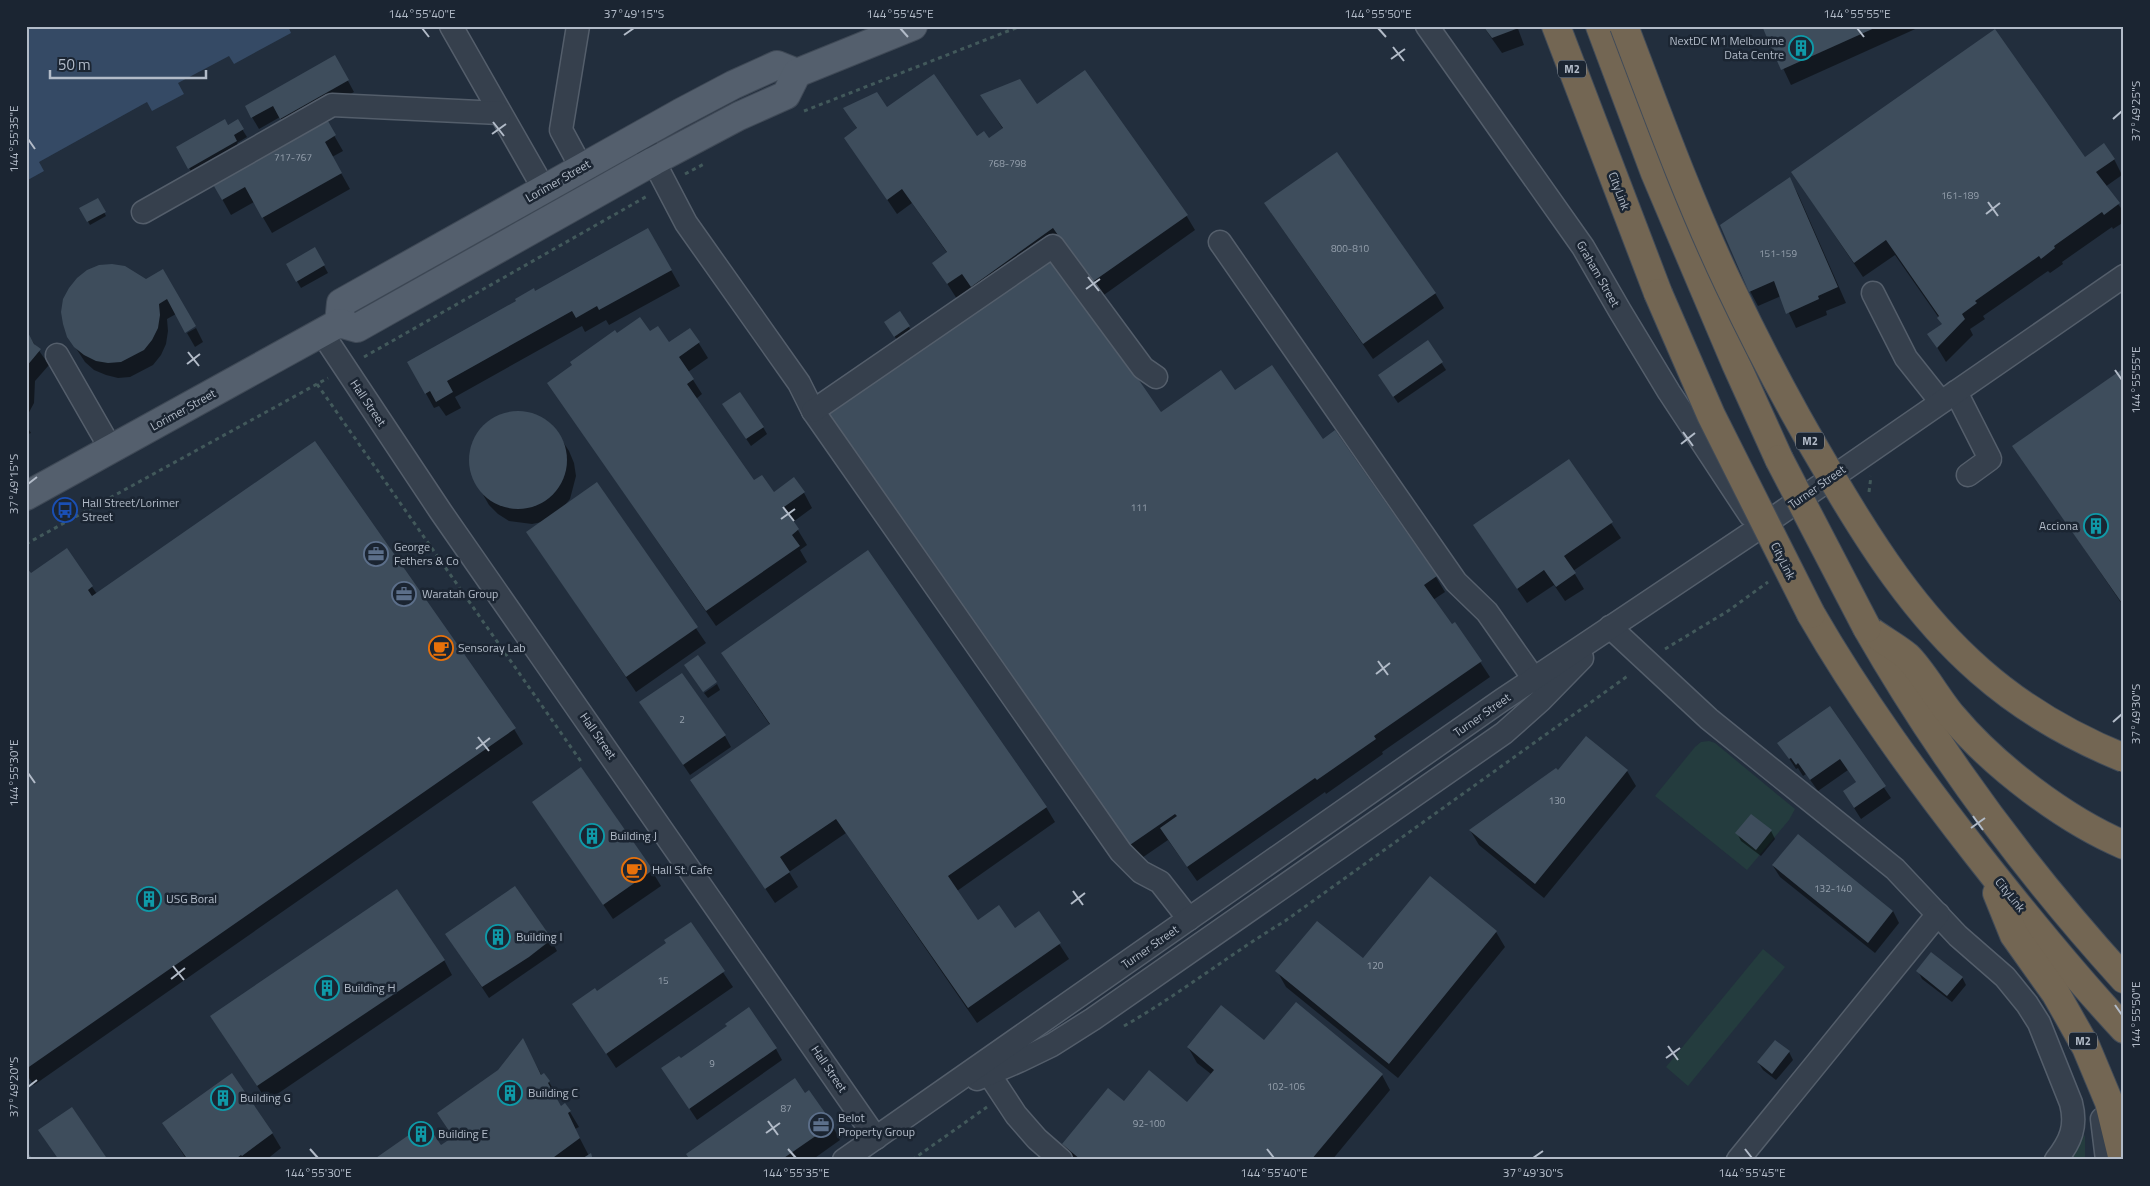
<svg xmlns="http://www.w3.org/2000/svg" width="2150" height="1186" font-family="'Titillium Web',sans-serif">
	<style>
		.green { fill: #243c3e }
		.water { fill: #354a65 }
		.shadow { fill: #0007 }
		.building { fill: #3e4d5c }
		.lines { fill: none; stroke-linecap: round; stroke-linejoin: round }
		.minor-casing { stroke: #545e6b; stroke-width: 25 }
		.major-casing { stroke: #3f4956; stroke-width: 30 }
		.highway-casing { stroke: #414b58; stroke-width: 30 }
		.path { stroke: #42595b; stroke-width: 3; stroke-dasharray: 4 4; stroke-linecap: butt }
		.minor { stroke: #36404d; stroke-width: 22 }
		.major { stroke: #545f6d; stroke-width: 28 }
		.highway { stroke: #736653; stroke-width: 28 }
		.highway-bridge-casing { stroke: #414b58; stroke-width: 30; stroke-linecap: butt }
		.highway-bridge { stroke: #736653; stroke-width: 28 }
		.ticks { fill: none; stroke: #b2bbc8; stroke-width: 2 }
		.labels { text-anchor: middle; stroke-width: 5; stroke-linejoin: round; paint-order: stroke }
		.number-label { font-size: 10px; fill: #95a0ad }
		.shield { fill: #1b2532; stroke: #858e9b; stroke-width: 1 }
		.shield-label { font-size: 11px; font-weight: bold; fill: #b2bbc8 }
		.poi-label { font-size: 12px; fill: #b2bbc8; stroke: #1b2532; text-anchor: start }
		.street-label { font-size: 12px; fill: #b2bbc8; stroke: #1b2532 }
		.neatline { fill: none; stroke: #b2bbc8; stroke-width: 2 }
		.ticks-label { font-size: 12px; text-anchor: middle; fill: #b2bbc8 }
	</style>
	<rect width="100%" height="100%" fill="#222e3d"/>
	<g class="green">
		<path d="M1709,741L1715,743L1795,809L1789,820L1747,870L1655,796L1695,747L1701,742Z"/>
		<path d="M1763,949L1785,967L1688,1086L1666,1067Z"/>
		<path d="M2085,1135V1160H2065Z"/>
	</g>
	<path class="water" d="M26,26H288L291,33L234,64L229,56L178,83L184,94L152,111L147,102L39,162L44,171L26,181Z"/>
	<g class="shadow">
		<path d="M1483,26H1517L1524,45L1502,53Z"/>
		<path d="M1763,26H1922L1791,85Z"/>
		<path d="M335,57L354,92L287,130L280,117L259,129L246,107Z"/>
		<path d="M982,96L1037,105L1186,215L1195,230L1101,297L957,299L934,263L948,254L912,203L897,214L845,138L858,130L845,109H887L977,138L989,139L1003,129Z"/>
		<path d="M324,118L343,151L332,157L350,189L272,233L254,202L231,215L212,181Z"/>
		<path d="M237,121L247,137L237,143L240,148L193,175L178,147Z"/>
		<path d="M2084,158L2114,159L2122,175L2105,187L2124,212V222L2113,229L2112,227L2062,262L2063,264L2050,273L2048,271L1983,316L1985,319L1970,329L1973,335L1946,362L1929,334L1943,325L1939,318L1895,255L1863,277L1792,172Z"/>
		<path d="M1790,179L1798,194L1846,303L1826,311L1827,315L1796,328L1781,296L1758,306L1750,291Z"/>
		<path d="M97,199L106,216L90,225L81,209Z"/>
		<path d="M1265,204L1435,293L1444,308L1373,359Z"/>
		<path d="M648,229L680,286L609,325L606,320L585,332L582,326L455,397L461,408L446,416L439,406L434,408L409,363Z"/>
		<path d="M315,249L328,273L301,288L287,264Z"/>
		<path d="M163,270L176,314L167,319L168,331L166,344L161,355L153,365L130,377L118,378L106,375L94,370L85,362L68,336L146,280Z"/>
		<path d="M899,313L911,330L897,340L885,322Z"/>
		<path d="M196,328L203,342L195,347L187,333Z"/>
		<path d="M690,329L708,358L688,372L702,394L696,399L754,482L773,494L804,493L812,508L793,522L807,545L800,550L807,562L716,626L548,383L617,335L650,333L669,344Z"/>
		<path d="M26,332L49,365L35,381L34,403L26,418Z"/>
		<path d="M1428,342L1446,370L1398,403L1384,383Z"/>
		<path d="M2124,369V607L2014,446Z"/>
		<path d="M1235,392L1323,441L1335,432L1436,577L1445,592L1433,600L1452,626L1455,624L1490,677L1382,752L1383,754L1326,794L1325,792L1197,881L1168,840L1136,862L836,430L1161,414Z"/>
		<path d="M517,412L529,413L542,418L552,425L569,451L574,463L576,476L570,499L565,505L597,484L706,643L636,692L527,532L542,522L532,524L509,521L498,514L489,505L473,477L470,464L471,451L475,439L482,428L492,419L504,414Z"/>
		<path d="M728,412L763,427L767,434L751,446Z"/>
		<path d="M26,425L31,433L26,435Z"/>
		<path d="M1569,460L1621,538L1573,571L1584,589L1565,601L1554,585L1527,603L1484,540Z"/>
		<path d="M66,550L97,594L514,729L523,744L34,1085L26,1074V569L30,575Z"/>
		<path d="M722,654L1046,807L1055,822L957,891L978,921L1015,930L1039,913L1069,959L977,1023L846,833L789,872L798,887L775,903L692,780L770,725Z"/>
		<path d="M717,684L720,690L708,698L704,693Z"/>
		<path d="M641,703L725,736L731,747L690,775Z"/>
		<path d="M1830,708L1891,798L1861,819L1844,792L1857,783L1848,770L1818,791L1806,774L1803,776L1798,768L1796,769L1779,743Z"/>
		<path d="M1586,738L1627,771L1636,786L1544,898L1479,845L1470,830L1558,772Z"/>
		<path d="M533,802L652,871L661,886L613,919Z"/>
		<path d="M1771,831L1775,839L1761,856L1741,841L1737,833Z"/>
		<path d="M1773,866L1893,911L1899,923L1875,953L1780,877Z"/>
		<path d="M690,924L733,987L616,1068L574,1005L597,992L667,943Z"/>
		<path d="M1496,932L1505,947L1398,1078L1286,987L1277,971L1363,960Z"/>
		<path d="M447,935L551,940L557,951L489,998Z"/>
		<path d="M444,960L452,975L267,1101L211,1016Z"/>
		<path d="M1918,971L1962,977L1966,985L1952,1002L1922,979Z"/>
		<path d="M523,1041L542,1076L549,1082L558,1097L556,1098L561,1108L565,1105L570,1112L579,1127L575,1129L589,1156L590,1155L593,1160H375L440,1147L453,1138L438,1113L498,1071Z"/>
		<path d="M1264,1042L1382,1075L1390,1090L1332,1160H1073L1063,1144L1124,1102L1187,1104L1211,1074L1197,1063L1188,1047Z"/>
		<path d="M776,1049L782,1060L697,1120L663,1069L681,1060Z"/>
		<path d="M1789,1052L1793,1060L1776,1080L1763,1070L1758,1062Z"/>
		<path d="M805,1094L832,1125L840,1140L812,1160H691Z"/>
		<path d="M163,1123L272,1133L281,1148L266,1160H187Z"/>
	</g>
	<g class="building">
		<path d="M1483,26H1515L1516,29L1492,38Z"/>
		<path d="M1762,26H1879L1781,70Z"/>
		<path d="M1995,29L2085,157L2104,143L2115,159L2096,172L2120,203L2104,215L2102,212L2054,246L2055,248L2041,259L2039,256L1975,301L1977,303L1962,314L1965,319L1937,348L1927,334L1942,324L1937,318L1939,316L1886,240L1854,263L1791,172Z"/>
		<path d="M335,55L349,80L280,119L273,106L251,118L245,106Z"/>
		<path d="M1085,70L1188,215L1091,283L1053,228L971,287L962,274L947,284L932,263L947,252L902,189L887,200L844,138L857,128L843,108L877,92L887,107L934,74L977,136L984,131L989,138L1003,128L980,95L1020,79L1037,104Z"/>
		<path d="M325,116L336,135L325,142L342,173L262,218L245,187L222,200L211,181Z"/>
		<path d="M225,119L228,125L238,119L244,129L234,135L237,141L188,169L176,147Z"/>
		<path d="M1337,152L1436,293L1363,344L1264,203Z"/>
		<path d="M1790,177L1838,287L1818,296L1819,299L1786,314L1774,281L1749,292L1720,225Z"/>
		<path d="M98,198L106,212L87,222L79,208Z"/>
		<path d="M648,228L672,270L599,310L597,306L576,318L572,311L447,381L453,392L436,402L430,391L425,394L407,362L516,301L515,299L534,288L535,291Z"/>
		<path d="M315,247L325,265L296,282L286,264Z"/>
		<path d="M1053,256L1161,412L1221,370L1235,390L1272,365L1323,439L1335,430L1437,576L1424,585L1452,624L1455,622L1482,661L1374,736L1376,739L1317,780L1315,778L1187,867L1160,828L1177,816L1175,814L1127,847L825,415Z"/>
		<path d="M112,264L125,266L146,279L163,269L196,326L185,333L167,299L159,304L160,315L158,328L152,340L144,350L121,362L108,363L96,361L84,355L74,347L67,337L63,324L61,312L63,299L69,288L77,278L87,270L99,265Z"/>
		<path d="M900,311L910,326L894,337L884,322Z"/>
		<path d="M640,317L650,331L658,326L669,342L690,328L700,342L679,357L694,379L687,384L754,480L762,475L774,492L794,477L805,492L784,507L799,529L792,535L800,546L706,611L547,383L572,365L570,362L615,330L617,333Z"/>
		<path d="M26,329L34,344L41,349L26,367Z"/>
		<path d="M1428,340L1443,362L1393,397L1378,375Z"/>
		<path d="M2124,368V606L2012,446Z"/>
		<path d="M740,392L764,427L746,439L722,404Z"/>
		<circle cx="518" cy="460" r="49"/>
		<path d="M315,441L516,728L26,1069V567L31,573L67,548L93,586L88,590L92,596Z"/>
		<path d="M1569,459L1613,522L1564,556L1576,573L1556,587L1544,570L1517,589L1473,525Z"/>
		<path d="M597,482L698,627L626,677L526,532Z"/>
		<path d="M868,550L1047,807L948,876L978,920L999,905L1015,928L1039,911L1061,943L968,1008L836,819L780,857L790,872L765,889L690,780L770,724L721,653Z"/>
		<path d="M698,655L717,682L703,692L684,665Z"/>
		<path d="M682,673L726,735L683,765L639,702Z"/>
		<path d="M1830,706L1886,786L1854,808L1843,791L1856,782L1840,759L1810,780L1798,763L1796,765L1791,758L1789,759L1777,743Z"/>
		<path d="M1586,736L1628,770L1535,884L1469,830L1556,768L1558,770Z"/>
		<path d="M581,767L653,870L603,905L532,802Z"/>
		<path d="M1751,814L1772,830L1756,850L1735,833Z"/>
		<path d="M1798,834L1893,911L1868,943L1772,865Z"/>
		<path d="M1430,876L1497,931L1389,1064L1275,971L1317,921L1363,958Z"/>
		<path d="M515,886L552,939L529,957L482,987L445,934Z"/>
		<path d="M397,889L445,960L257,1086L210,1016Z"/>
		<path d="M691,922L725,971L606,1054L572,1004L595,988L597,991L666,943L664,940Z"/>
		<path d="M1931,952L1963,977L1947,996L1916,971Z"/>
		<path d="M1296,1002L1383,1074L1311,1160H1081L1062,1144L1108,1088L1124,1101L1149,1070L1187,1102L1214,1070L1187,1047L1221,1005L1264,1040Z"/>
		<path d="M749,1007L777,1048L689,1109L661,1068L679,1056L681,1058L727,1026L725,1024Z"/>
		<path d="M523,1038L541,1075L544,1073L550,1081L548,1083L561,1106L565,1103L571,1111L568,1113L580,1138L550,1160H373L426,1123L441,1145L453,1137L437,1113L498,1070Z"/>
		<path d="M1775,1040L1790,1051L1772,1074L1757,1062Z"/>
		<path d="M232,1073L273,1133L242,1156L241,1155L234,1160H188L162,1123Z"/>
		<path d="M795,1078L805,1093L809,1090L833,1124L781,1160H690L686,1154Z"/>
		<path d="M72,1107L108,1160H59L38,1130Z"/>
		<path d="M26,1150L33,1160H26Z"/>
		<path d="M591,1153L593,1160H580Z"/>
	</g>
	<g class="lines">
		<defs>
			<g id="minor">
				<path d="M451,26L544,189"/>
				<path d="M578,26L561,130L581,167"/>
				<path d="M1427,26L1583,247L1620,311L1669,392L1750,515"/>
				<path d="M640,135L686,223L799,383L813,411L1121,852L1141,872L1160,882L1189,919"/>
				<path d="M143,212L332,105L500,113"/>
				<path d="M1220,242L1456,582L1487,612L1534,679"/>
				<path d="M1873,293L1906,358L1941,402"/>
				<path d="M322,333L441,512L876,1138"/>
				<path d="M57,355L111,449"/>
				<path d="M1956,392L1990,459L1968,475"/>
				<path d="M813,411L1053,246L1143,368L1156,377"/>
				<path d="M1610,627L1709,719L1895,869L1958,936L2005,977L2027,1004L2039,1023L2071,1103C2077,1126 2071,1141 2056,1160"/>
				<path d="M989,1074L1016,1115L1037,1139L1061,1160"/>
				<path d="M977,1079L1019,1061L1052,1045L1093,1019L1504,733L1540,701L1582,658"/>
				<path d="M2102,1119L2107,1160"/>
				<path d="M844,1160L1502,700L1759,528L2124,276"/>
				<path d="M1738,1160L1938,914"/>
			</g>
			<g id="major">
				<path d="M339,323L341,303L680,113L733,85L777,65L797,73"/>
				<path d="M26,496L339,323L357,328L654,161L739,116L786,95L797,73L913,26"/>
			</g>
			<g id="highway">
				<path d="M1556,26L1658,293"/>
				<path d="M1600,26L1655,173L1736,364L1779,459"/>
				<path d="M1811,614C1860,699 1917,777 1977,854C2024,914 2072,973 2124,1029"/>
				<path d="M1867,628C1939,754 2026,871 2124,979"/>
				<path d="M1872,632C1883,640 1896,647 1907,656C1922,670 1938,700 1953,717C1994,766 2065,820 2124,845"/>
				<path d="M1997,893L2014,935L2056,994L2086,1047L2109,1102L2123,1160"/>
			</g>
		</defs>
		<use href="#minor" class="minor-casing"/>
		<use href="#major" class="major-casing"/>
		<use href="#highway" class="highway-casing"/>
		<g class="path">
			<path d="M804,111L1021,26"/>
			<path d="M685,174L704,164"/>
			<path d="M364,357L649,195"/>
			<path d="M317,384L582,763"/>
			<path d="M1869,492L1871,476"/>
			<path d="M26,544L328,378"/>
			<path d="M1665,649L1728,611L1768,582"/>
			<path d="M1124,1026C1180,994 1230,954 1285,921L1629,675"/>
			<path d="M912,1160L987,1107"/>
		</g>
		<use href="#minor" class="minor"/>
		<use href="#major" class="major"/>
		<use href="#highway" class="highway"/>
		<defs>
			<g id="highway-bridge">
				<path d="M1624,26C1657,113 1689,201 1729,285C1759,348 1792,411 1828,471C1870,543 1916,615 1980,671C2022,708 2072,737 2124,758"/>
				<path d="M1658,293L1711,415L1811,614"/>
				<path d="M1779,459L1867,628"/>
			</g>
		</defs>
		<use href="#highway-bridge" class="highway-bridge-casing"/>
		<use href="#highway-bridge" class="highway-bridge"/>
	</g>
	<path class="ticks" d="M422,28L429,37M900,28L908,37M1378,28L1386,37M1857,28L1864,37M624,35L634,28M1393,47L1404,61M1391,59L1405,49M2113,119L2122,111M493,122L504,136M492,134L506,124M28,139L35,149M1988,202L1998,216M1986,214L2000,203M1088,277L1099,291M1086,289L1100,279M188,352L199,366M187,364L200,354M2115,370L2122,380M1683,432L1693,446M1681,444L1695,433M28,484L37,477M783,507L794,521M781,519L795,509M1378,661L1388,675M1376,674L1390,663M2113,722L2122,714M478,737L489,751M476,749L490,738M28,773L35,783M1973,816L1983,830M1971,828L1985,818M1073,891L1083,905M1071,904L1085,893M173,966L184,980M171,979L185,968M2115,1005L2122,1015M1668,1046L1678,1060M1666,1058L1680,1048M28,1087L37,1080M768,1121L778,1135M766,1133L780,1123M310,1149L318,1158M788,1149L796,1158M1267,1149L1274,1158M1745,1149L1752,1158M1533,1158L1543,1151"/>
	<defs>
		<symbol id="building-ring" viewBox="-11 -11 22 22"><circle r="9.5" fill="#1b2532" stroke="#0f9aa8" stroke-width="1.5"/><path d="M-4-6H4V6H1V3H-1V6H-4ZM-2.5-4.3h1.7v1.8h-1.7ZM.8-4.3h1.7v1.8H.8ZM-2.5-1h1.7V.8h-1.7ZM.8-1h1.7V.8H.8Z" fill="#0f9aa8"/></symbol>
		<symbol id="bus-ring" viewBox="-11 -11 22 22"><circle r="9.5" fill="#1b2532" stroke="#1a4fb4" stroke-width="1.5"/><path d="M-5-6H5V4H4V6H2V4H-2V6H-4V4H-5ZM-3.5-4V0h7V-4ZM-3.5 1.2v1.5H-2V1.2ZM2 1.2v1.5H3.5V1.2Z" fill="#1a4fb4"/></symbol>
		<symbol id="office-ring" viewBox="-11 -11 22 22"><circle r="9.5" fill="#1b2532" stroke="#5c6f8a" stroke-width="1.5"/><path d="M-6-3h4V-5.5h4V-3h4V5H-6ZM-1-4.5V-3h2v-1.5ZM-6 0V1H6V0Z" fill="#5c6f8a"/></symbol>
		<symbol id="cafe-ring" viewBox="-11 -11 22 22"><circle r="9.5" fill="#1b2532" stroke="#e8710a" stroke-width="1.5"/><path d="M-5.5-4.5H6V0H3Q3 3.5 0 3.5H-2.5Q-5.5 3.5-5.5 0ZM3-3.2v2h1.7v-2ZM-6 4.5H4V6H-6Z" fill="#e8710a"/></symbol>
	</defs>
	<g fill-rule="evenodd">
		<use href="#building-ring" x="1787" y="34" width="28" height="28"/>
		<use href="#bus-ring" x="51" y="496" width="28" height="28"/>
		<use href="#building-ring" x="2082" y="512" width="28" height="28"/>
		<use href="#office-ring" x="362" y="540" width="28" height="28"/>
		<use href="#office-ring" x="390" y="580" width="28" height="28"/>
		<use href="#cafe-ring" x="427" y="634" width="28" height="28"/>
		<use href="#building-ring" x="578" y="822" width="28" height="28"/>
		<use href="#cafe-ring" x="620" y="856" width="28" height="28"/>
		<use href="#building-ring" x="135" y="885" width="28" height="28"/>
		<use href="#building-ring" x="484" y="923" width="28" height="28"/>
		<use href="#building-ring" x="313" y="974" width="28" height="28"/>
		<use href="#building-ring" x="496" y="1079" width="28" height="28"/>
		<use href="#building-ring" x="209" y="1084" width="28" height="28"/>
		<use href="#office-ring" x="807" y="1111" width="28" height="28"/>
		<use href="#building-ring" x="407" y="1120" width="28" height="28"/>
	</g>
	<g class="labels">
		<g class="number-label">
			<text x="293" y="161">717-767</text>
			<text x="1007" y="167">768-798</text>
			<text x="1960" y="199">161-189</text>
			<text x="1350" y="252">800-810</text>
			<text x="1778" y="257">151-159</text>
			<text x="1139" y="511">111</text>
			<text x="682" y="723">2</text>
			<text x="1557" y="804">130</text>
			<text x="1833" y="892">132-140</text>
			<text x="1375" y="969">120</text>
			<text x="663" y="984">15</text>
			<text x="712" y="1067">9</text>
			<text x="1286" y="1090">102-106</text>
			<text x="786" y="1112">87</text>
			<text x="1149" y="1127">92-100</text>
		</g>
		<g class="shield">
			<rect x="1558" y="60.5" width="28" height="17" rx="4"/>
			<rect x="1796" y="432.5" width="28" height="17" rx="4"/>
			<rect x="2069" y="1032.5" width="28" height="17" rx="4"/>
		</g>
		<g class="shield-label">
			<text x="1572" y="73">M2</text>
			<text x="1810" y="445">M2</text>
			<text x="2083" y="1045">M2</text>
		</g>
		<g class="poi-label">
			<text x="1784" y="45" text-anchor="end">NextDC M1 Melbourne<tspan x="1784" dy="14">Data Centre</tspan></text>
			<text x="82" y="507">Hall Street/Lorimer<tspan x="82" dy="14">Street</tspan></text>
			<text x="2078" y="530" text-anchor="end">Acciona</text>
			<text x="394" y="551">George<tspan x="394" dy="14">Fethers &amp; Co</tspan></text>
			<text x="422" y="598">Waratah Group</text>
			<text x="458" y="652">Sensoray Lab</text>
			<text x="610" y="840">Building J</text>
			<text x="652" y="874">Hall St. Cafe</text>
			<text x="166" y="903">USG Boral</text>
			<text x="516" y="941">Building I</text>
			<text x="344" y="992">Building H</text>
			<text x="528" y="1097">Building C</text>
			<text x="240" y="1102">Building G</text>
			<text x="838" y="1122">Belot<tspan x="838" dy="14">Property Group</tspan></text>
			<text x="438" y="1138">Building E</text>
		</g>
		<g class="street-label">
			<text transform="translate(558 181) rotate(-30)" y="4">Lorimer Street</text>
			<text transform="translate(1619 191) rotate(69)" y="4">CityLink</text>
			<text transform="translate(1598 274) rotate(60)" y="4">Graham Street</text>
			<text transform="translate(368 403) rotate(56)" y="4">Hall Street</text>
			<text transform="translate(183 410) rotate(-29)" y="4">Lorimer Street</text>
			<text transform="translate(1817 487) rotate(-35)" y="4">Turner Street</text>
			<text transform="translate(1783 561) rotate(63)" y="4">CityLink</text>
			<text transform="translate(1482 715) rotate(-35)" y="4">Turner Street</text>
			<text transform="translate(598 736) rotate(55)" y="4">Hall Street</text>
			<text transform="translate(2010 895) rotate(51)" y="4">CityLink</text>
			<text transform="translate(1150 947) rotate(-35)" y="4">Turner Street</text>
			<text transform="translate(829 1069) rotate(56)" y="4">Hall Street</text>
		</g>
	</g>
	<rect width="2150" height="1186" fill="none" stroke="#1b2532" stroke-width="55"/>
	<path d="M50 70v8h156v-8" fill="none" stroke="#b2bbc8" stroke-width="2.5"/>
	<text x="58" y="70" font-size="15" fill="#b2bbc8" stroke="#1b2532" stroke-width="4" paint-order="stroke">50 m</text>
	<rect x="28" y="28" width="2094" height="1130" class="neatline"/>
	<g class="ticks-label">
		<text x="422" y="18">144°55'40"E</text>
		<text x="634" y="18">37°49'15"S</text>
		<text x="900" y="18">144°55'45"E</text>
		<text x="1378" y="18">144°55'50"E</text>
		<text x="1857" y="18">144°55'55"E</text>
		<text transform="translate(2136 111) rotate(-90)" y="4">37°49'25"S</text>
		<text transform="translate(14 139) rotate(-90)" y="4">144°55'35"E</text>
		<text transform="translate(2136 380) rotate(-90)" y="4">144°55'55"E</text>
		<text transform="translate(14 484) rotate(-90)" y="4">37°49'15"S</text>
		<text transform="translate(2136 714) rotate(-90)" y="4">37°49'30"S</text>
		<text transform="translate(14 773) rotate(-90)" y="4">144°55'30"E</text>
		<text transform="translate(2136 1015) rotate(-90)" y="4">144°55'50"E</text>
		<text transform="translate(14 1087) rotate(-90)" y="4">37°49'20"S</text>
		<text x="318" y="1177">144°55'30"E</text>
		<text x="796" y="1177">144°55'35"E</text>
		<text x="1274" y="1177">144°55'40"E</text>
		<text x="1533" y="1177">37°49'30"S</text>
		<text x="1752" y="1177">144°55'45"E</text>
	</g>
</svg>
